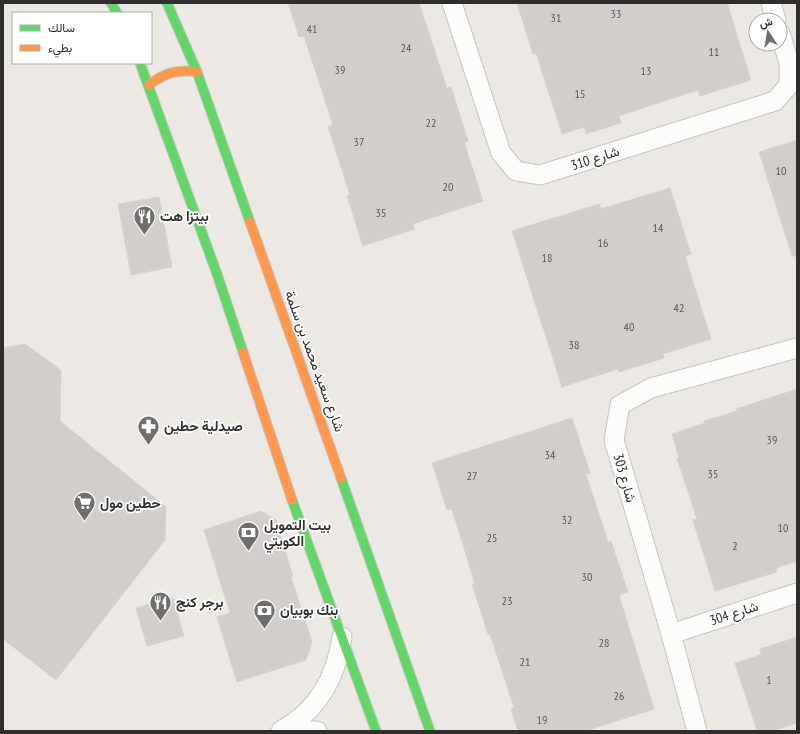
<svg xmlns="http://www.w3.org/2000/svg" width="800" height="734" font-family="'PT Sans Narrow',Vazirmatn,sans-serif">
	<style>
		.building { fill: #d1cecb; stroke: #d7d4d0 }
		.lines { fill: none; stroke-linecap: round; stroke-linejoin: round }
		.street-casing { stroke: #c5c4c5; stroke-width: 21 }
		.fast-casing { stroke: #c5c4c5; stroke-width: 11 }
		.slow-casing { stroke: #c5c4c5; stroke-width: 11 }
		.street { stroke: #fcfcfb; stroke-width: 19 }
		.fast { stroke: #63d668; stroke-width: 9 }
		.slow { stroke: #ff974d; stroke-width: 9 }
		.labels { text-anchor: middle; stroke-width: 3.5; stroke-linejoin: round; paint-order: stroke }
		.number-label { font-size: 12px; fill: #585857 }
		.street-label { font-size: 14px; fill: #2e2e2e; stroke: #fff }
		.poi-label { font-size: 14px; font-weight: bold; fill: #2e2e2e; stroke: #fff; text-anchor: start }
	</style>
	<rect width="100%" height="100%" fill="#ece8e4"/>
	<g class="building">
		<path d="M288,3H419L447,88L451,87L468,141L464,142L483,201L413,224L415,229L363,246L347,196L350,195L328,127L333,125L304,36L299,37Z"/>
		<path d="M517,3H727L751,80L700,96L698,90L619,116L621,123L586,134L584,127L562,134L536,53L533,54Z"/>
		<path d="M797,140V256H792L759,152Z"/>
		<path d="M670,188L691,254L685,256L711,339L663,354L664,358L619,372L618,369L562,387L512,231L599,204L601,209Z"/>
		<path d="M159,197L172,267L131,275L118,204Z"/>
		<path d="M25,344L61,370L60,421L166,507L165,540L56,680L3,639V348Z"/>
		<path d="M797,389V561L776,568L777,572L715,591L693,520L697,519L677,459L679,458L672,434L705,423L704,421L737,411L736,409Z"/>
		<path d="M572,418L590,473L586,474L608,542L611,541L628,592L619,595L654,709L585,731H518L511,709L514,708L490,634H488L472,584H475L452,509L447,510L432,463Z"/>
		<path d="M261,511L276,520L293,577H291L312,642L306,660L237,682L217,617L230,613L204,530Z"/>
		<path d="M173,598L184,636L147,646L136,608Z"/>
		<path d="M797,637V723L773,731H757L735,663L761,655L760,649Z"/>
	</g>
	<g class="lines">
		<defs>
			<g id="street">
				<path d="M452,3L501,153L516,171L540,175L775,101L789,85V63L780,33"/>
				<path d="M771,3L776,20"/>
				<path d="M671,634L797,593"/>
				<path d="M281,731C318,710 336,678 342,637"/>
				<path d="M294,731H317"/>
				<path d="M697,731L671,634L614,440L620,405L651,388L797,348"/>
			</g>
			<g id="fast">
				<path d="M111,3L117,13"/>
				<path d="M167,3L197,72L250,222"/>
				<path d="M140,63L217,274L243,352"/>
				<path d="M341,478L430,731"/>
				<path d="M292,500L376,731"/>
			</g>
			<g id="slow">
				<path d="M149,85C164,73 178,69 197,72"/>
				<path d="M250,222L341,478"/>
				<path d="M243,352L292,500"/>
			</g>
		</defs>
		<use href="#street" class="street-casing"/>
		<use href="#fast" class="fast-casing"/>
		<use href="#slow" class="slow-casing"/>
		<use href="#street" class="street"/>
		<use href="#fast" class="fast"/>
		<use href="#slow" class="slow"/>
	</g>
	<defs>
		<symbol id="restaurant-pin" viewBox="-11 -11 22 30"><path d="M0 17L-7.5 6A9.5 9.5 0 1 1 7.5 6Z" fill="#706f6e" stroke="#fff"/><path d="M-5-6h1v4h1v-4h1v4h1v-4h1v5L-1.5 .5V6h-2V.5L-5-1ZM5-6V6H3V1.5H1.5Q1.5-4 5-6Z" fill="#fff"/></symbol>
		<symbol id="pharmacy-pin" viewBox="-11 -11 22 30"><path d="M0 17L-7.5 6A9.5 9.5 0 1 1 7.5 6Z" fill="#706f6e" stroke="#fff"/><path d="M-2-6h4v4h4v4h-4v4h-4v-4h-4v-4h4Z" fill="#fff"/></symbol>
		<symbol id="supermarket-pin" viewBox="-11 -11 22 30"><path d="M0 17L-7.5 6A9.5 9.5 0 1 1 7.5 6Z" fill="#706f6e" stroke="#fff"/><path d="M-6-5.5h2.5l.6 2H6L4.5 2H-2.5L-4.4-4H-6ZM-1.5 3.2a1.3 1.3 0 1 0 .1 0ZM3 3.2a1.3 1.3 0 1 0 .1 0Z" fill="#fff"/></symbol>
		<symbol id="bank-pin" viewBox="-11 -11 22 30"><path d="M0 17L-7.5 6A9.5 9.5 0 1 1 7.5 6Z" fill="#706f6e" stroke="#fff"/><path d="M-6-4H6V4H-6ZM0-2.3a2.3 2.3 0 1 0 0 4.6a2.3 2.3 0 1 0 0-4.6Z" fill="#fff"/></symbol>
	</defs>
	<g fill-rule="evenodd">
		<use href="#restaurant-pin" x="132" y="204" width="25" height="34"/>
		<use href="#pharmacy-pin" x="136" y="414" width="25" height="34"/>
		<use href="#supermarket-pin" x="72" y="490" width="25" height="34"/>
		<use href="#bank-pin" x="236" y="520" width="25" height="34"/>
		<use href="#restaurant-pin" x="148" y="590" width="25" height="34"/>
		<use href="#bank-pin" x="252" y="598" width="25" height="34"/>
	</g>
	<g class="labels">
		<g class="number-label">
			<text x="616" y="18">33</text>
			<text x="556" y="22">31</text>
			<text x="312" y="33">41</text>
			<text x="406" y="52">24</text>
			<text x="714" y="56">11</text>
			<text x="340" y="74">39</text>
			<text x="646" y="75">13</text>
			<text x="580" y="98">15</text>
			<text x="431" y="127">22</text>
			<text x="359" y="146">37</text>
			<text x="781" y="175">10</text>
			<text x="448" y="191">20</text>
			<text x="381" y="217">35</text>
			<text x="658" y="232">14</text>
			<text x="603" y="247">16</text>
			<text x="547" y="262">18</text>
			<text x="679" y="312">42</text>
			<text x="629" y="331">40</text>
			<text x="574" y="349">38</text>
			<text x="772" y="444">39</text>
			<text x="550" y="459">34</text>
			<text x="713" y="478">35</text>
			<text x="472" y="480">27</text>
			<text x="567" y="524">32</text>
			<text x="783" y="532">10</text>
			<text x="492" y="542">25</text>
			<text x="735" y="550">2</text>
			<text x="587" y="581">30</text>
			<text x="507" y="605">23</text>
			<text x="604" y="647">28</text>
			<text x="525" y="666">21</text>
			<text x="769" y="684">1</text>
			<text x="619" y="700">26</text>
			<text x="542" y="724">19</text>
		</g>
		<g class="street-label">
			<text transform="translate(595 158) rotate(-18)" y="5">شارع 310</text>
			<text transform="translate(315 361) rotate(70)" y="5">شارع سعيد محمد بن سلمة</text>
			<text transform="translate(625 478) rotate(74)" y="5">شارع 303</text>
			<text transform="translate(734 613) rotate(-18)" y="5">شارع 304</text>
		</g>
		<g class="poi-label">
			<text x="160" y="221">بيتزا هت</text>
			<text x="164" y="431">صيدلية حطين</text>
			<text x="100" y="508">حطين مول</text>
			<text x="264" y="530">بيت التمويل<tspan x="264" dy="16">الكويتي</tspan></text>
			<text x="176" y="607">برجر كنج</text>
			<text x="280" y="615">بنك بوبيان</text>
		</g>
	</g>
	<rect width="800" height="734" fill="none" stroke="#2e2e2e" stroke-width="8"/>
	<rect x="12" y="12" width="140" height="52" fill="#ffffff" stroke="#ababab"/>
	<rect x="20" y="25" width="20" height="6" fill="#63d668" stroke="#ababab"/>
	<text x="48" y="32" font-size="12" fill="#2e2e2e">سالك</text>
	<rect x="20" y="45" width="20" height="6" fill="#ff974d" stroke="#ababab"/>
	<text x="48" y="52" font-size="12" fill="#2e2e2e">بطيء</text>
	<g transform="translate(768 32) rotate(348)"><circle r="19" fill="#ffffff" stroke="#ababab"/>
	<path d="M0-3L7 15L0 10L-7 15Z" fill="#706f6e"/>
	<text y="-6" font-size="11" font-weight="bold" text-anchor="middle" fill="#2e2e2e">ش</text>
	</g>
</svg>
